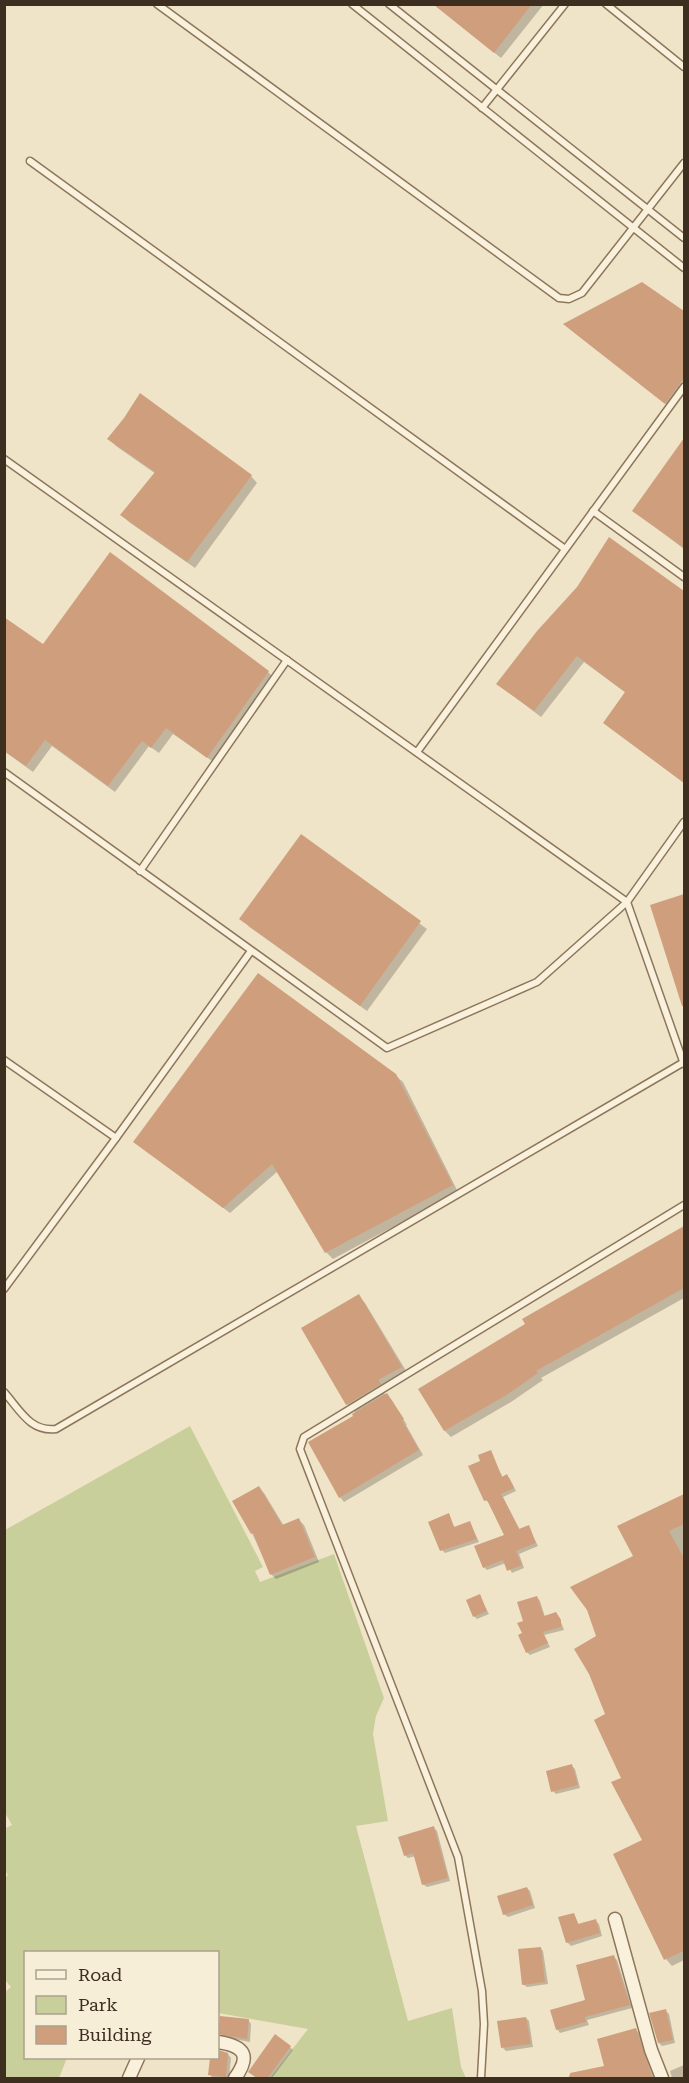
<svg xmlns="http://www.w3.org/2000/svg" width="689" height="2083" font-family="'Roboto Serif',serif">
	<style>
		.green { fill: #c9cf9b }
		.shadow { fill: #0003 }
		.building { fill: #cf9f7d }
		.lines { fill: none; stroke-linecap: round; stroke-linejoin: round }
		.lane-casing { stroke: #8d765c; stroke-width: 9 }
		.street-casing { stroke: #8d765c; stroke-width: 15 }
		.lane { stroke: #faf1dc; stroke-width: 6 }
		.street { stroke: #faf1dc; stroke-width: 12 }
	</style>
	<rect width="100%" height="100%" fill="#f0e4c8"/>
	<path class="green" d="M190,1426L263,1567L255,1571L260,1582L334,1554L384,1698L376,1716L373,1734L388,1821L356,1826L408,2021L452,2008L461,2067L466,2078H270L308,2029L218,2013V1952H26V2058H67L59,2078H5V1992L11,1987L4,1979V1878L8,1875L5,1871L4,1829L12,1825L4,1811L5,1530Z"/>
	<g class="shadow">
		<path d="M433,4H544L501,58Z"/>
		<path d="M641,284L684,313V389L671,408L570,329Z"/>
		<path d="M109,439L251,476L257,483L195,568L129,522L122,515L156,474L116,446Z"/>
		<path d="M684,441V549L634,511Z"/>
		<path d="M609,540L684,593V783L605,723L626,693L584,662L541,717L498,684L578,588Z"/>
		<path d="M44,646L268,672L275,679L215,763L173,734L159,753L149,746L115,792L52,746L33,772L4,751Z"/>
		<path d="M302,836L427,929L367,1011L248,926Z"/>
		<path d="M684,896V1009L652,906Z"/>
		<path d="M395,1075L403,1082L458,1192L333,1259L326,1252L278,1171L230,1213L135,1142Z"/>
		<path d="M683,1228L684,1298L541,1378L543,1380L511,1402L451,1437L445,1431L420,1390Z"/>
		<path d="M359,1296L365,1303L408,1374L384,1388L386,1391L384,1393L391,1399L407,1425H406L423,1455L344,1502L340,1497L356,1413L347,1404Z"/>
		<path d="M490,1452L503,1478L507,1476L510,1479L516,1491L503,1497L520,1530L528,1527L538,1546L519,1554L524,1568L512,1573L506,1563L487,1570L484,1567L506,1535L490,1503L485,1500L482,1461Z"/>
		<path d="M259,1488L264,1493L284,1526L299,1520L304,1525L319,1562L276,1579L271,1574L252,1533Z"/>
		<path d="M684,1496V1960L672,1966L666,1959L615,1855L644,1841L623,1778L607,1715L598,1636L635,1557L668,1505Z"/>
		<path d="M448,1515L455,1528L470,1523L479,1542L445,1553L442,1550Z"/>
		<path d="M479,1596L489,1614L477,1619L474,1616Z"/>
		<path d="M537,1597L540,1601L545,1617H559L564,1630L544,1635L550,1647L530,1655L527,1652L525,1622Z"/>
		<path d="M572,1766L575,1769L580,1788L556,1794L553,1791Z"/>
		<path d="M434,1828L437,1831L450,1881L427,1887L423,1884L416,1856L408,1858L405,1855Z"/>
		<path d="M527,1888L530,1891L535,1908L508,1917L504,1914Z"/>
		<path d="M574,1914L579,1925L596,1921L599,1924L602,1936L571,1946L567,1942Z"/>
		<path d="M540,1948L543,1951L548,1984L527,1987L523,1984Z"/>
		<path d="M614,1957L617,1960L632,2008L587,2020L589,2025L560,2033L557,2029L587,2001Z"/>
		<path d="M666,2011L669,2014L675,2043L662,2046L659,2043Z"/>
		<path d="M526,2018L529,2021L533,2047L506,2051L503,2048Z"/>
		<path d="M248,2020L251,2024L250,2042L223,2037L220,2033Z"/>
		<path d="M636,2030L639,2033L654,2078H569V2075L606,2067Z"/>
		<path d="M290,2047L293,2050L272,2078H259Z"/>
		<path d="M218,2052L228,2054L231,2058L229,2078H213L209,2074L217,2060Z"/>
		<path d="M684,2065V2078H672L670,2071Z"/>
	</g>
	<g class="building">
		<path d="M433,4H532L494,53Z"/>
		<path d="M642,282L684,311V378L665,404L563,324Z"/>
		<path d="M140,393L252,475L187,562L120,515L155,472L107,439L124,418Z"/>
		<path d="M684,438V548L632,511Z"/>
		<path d="M609,537L684,591V783L603,723L625,692L577,656L534,711L496,684L537,631L577,587Z"/>
		<path d="M110,552L269,671L207,758L166,728L151,748L142,741L108,786L45,740L26,766L4,751V617L43,644Z"/>
		<path d="M301,834L421,921L360,1006L239,919Z"/>
		<path d="M684,894V1006H682L650,905Z"/>
		<path d="M258,973L396,1074L453,1185L325,1253L272,1164L223,1208L133,1142Z"/>
		<path d="M684,1226V1288L536,1371L538,1373L505,1396L444,1431L418,1389L525,1324L522,1319Z"/>
		<path d="M359,1294L402,1367L378,1380L381,1384L346,1405L301,1328Z"/>
		<path d="M387,1393L404,1419L402,1420L419,1450L339,1498L308,1442L353,1416L352,1414Z"/>
		<path d="M491,1450L502,1477L507,1474L514,1488L501,1494L519,1529L529,1525L536,1543L516,1551L522,1565L507,1571L503,1560L483,1568L474,1546L504,1535L487,1500L484,1501L468,1466L480,1461L478,1455Z"/>
		<path d="M259,1486L282,1525L299,1518L315,1557L270,1575L253,1533L251,1534L232,1501Z"/>
		<path d="M684,1494V1524L669,1531L684,1558V1951L664,1960L613,1854L642,1840L611,1782L621,1778L594,1720L605,1714L589,1674L574,1649L596,1636L587,1610L570,1587L633,1556L617,1526Z"/>
		<path d="M449,1513L454,1527L470,1521L477,1539L440,1551L428,1522Z"/>
		<path d="M480,1594L487,1611L473,1617L466,1600Z"/>
		<path d="M537,1596L544,1616L556,1612L561,1620V1627L543,1632L548,1643L526,1653L518,1635L522,1633L517,1623L523,1621L517,1602Z"/>
		<path d="M572,1764L578,1785L551,1792L546,1771Z"/>
		<path d="M434,1826L448,1878L422,1885L413,1853L404,1856L398,1837Z"/>
		<path d="M527,1887L533,1905L503,1915L497,1896Z"/>
		<path d="M574,1913L578,1924L596,1919L600,1933L566,1943L558,1917Z"/>
		<path d="M541,1947L545,1982L522,1985L518,1949Z"/>
		<path d="M614,1955L630,2005L585,2017L586,2022L556,2030L550,2010L585,2000L576,1965Z"/>
		<path d="M666,2009L673,2040L658,2043L649,2013Z"/>
		<path d="M220,2016L249,2019L247,2039L218,2034Z"/>
		<path d="M526,2017L531,2044L501,2048L497,2021Z"/>
		<path d="M636,2028L653,2079H570V2073L604,2066L597,2039Z"/>
		<path d="M275,2034L291,2046L267,2079H258L248,2072Z"/>
		<path d="M218,2050L228,2053L226,2077L208,2075L210,2058H218Z"/>
	</g>
	<g class="lines">
		<defs>
			<g id="lane">
				<path d="M157,4L559,298L569,299L582,293L684,163"/>
				<path d="M352,4L684,268"/>
				<path d="M389,4L684,238"/>
				<path d="M606,4L684,67"/>
				<path d="M482,108L565,4"/>
				<path d="M30,161L565,549"/>
				<path d="M4,459L627,902L684,1064"/>
				<path d="M593,511L684,577"/>
				<path d="M417,752L684,387"/>
				<path d="M4,772L387,1048L537,982L627,902L684,822"/>
				<path d="M140,871L287,660"/>
				<path d="M4,1060L116,1138"/>
				<path d="M4,1289L116,1138L251,951"/>
				<path d="M4,1392C20,1410 30,1432 56,1429L684,1062"/>
				<path d="M481,2078L484,2024L482,1991L458,1857L300,1449L304,1437L684,1205"/>
			</g>
			<g id="street">
				<path d="M615,1919L651,2050L662,2078"/>
				<path d="M218,2042C245,2046 251,2056 235,2078"/>
				<path d="M129,2078L138,2058"/>
			</g>
		</defs>
		<use href="#lane" class="lane-casing"/>
		<use href="#street" class="street-casing"/>
		<use href="#lane" class="lane"/>
		<use href="#street" class="street"/>
	</g>
	<rect width="689" height="2083" fill="none" stroke="#3d2e20" stroke-width="12"/>
	<rect x="24" y="1951" width="195" height="108" fill="#f7eed8" stroke="#ada18e" stroke-width="1.5"/>
	<rect x="36" y="1970" width="30" height="9" fill="#faf1dc" stroke="#ada18e" stroke-width="1.5"/>
	<text x="78" y="1981" font-size="18" fill="#3d2e20">Road</text>
	<rect x="36" y="1996" width="30" height="18" fill="#c9cf9b" stroke="#ada18e" stroke-width="1.5"/>
	<text x="78" y="2011" font-size="18" fill="#3d2e20">Park</text>
	<rect x="36" y="2026" width="30" height="18" fill="#cf9f7d" stroke="#ada18e" stroke-width="1.5"/>
	<text x="78" y="2041" font-size="18" fill="#3d2e20">Building</text>
</svg>
